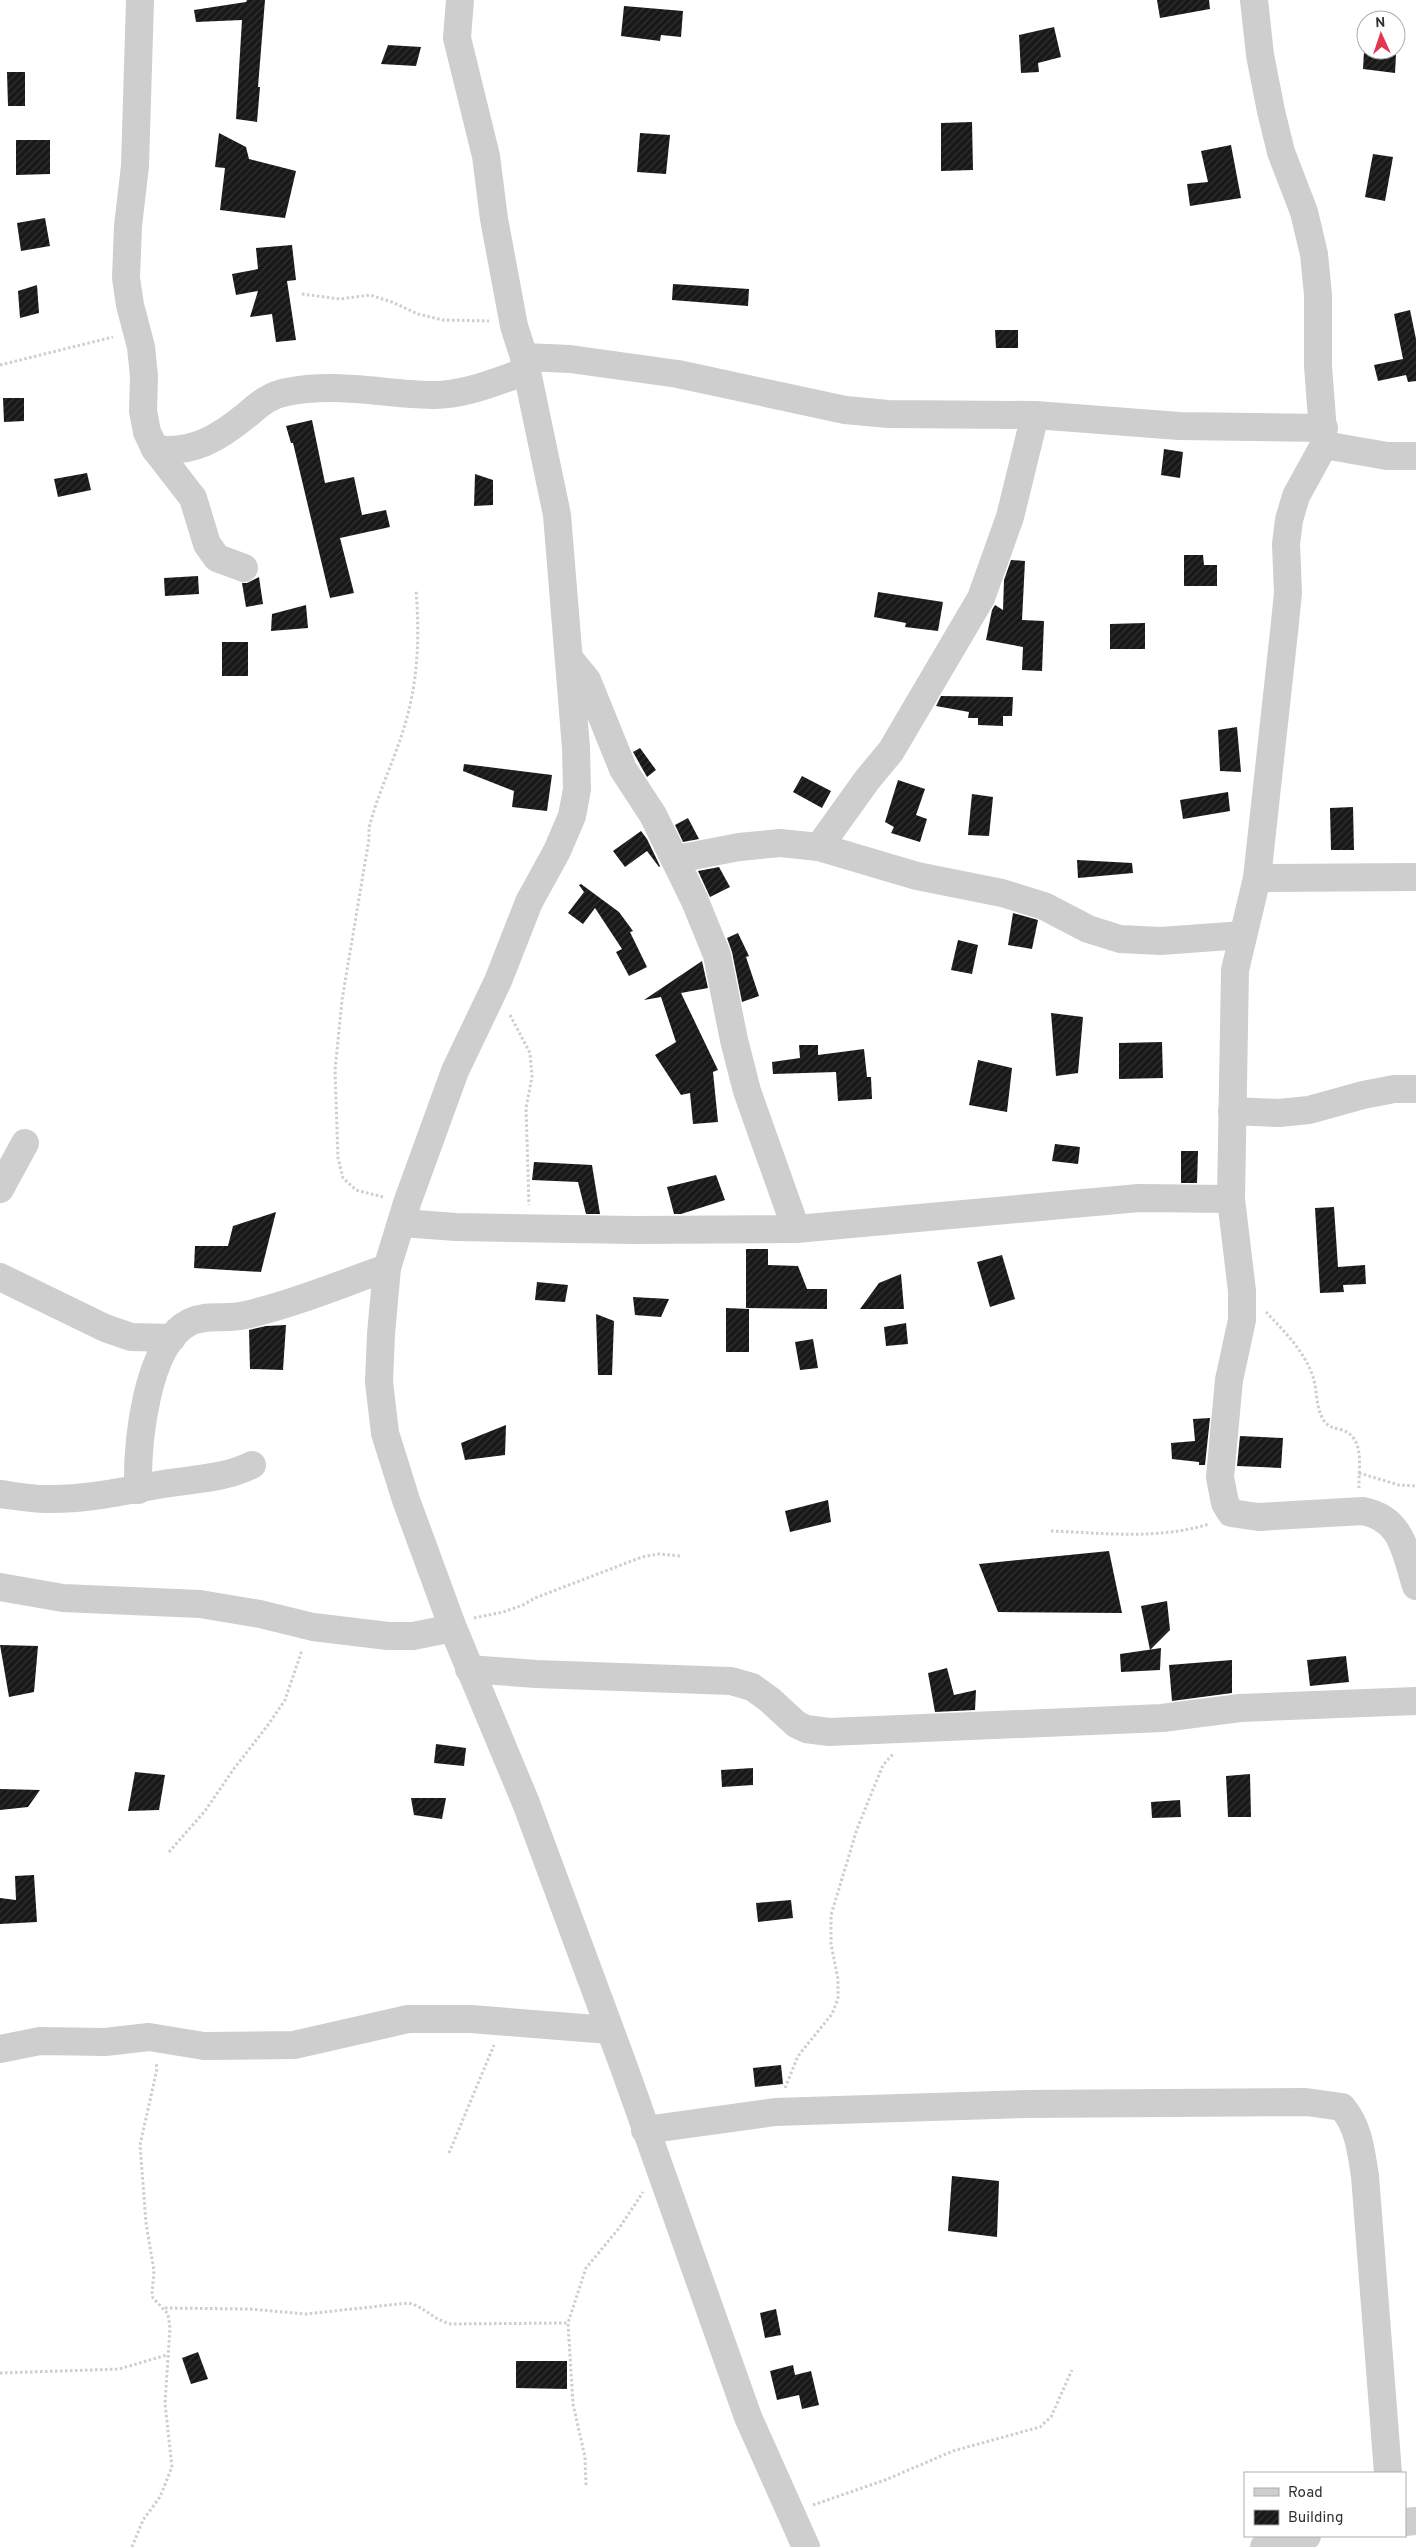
<svg xmlns="http://www.w3.org/2000/svg" width="1416" height="2547" font-family="Overpass,sans-serif">
	<style>
		.building { fill: url(#building-hatch) }
		.lines { fill: none; stroke-linecap: round; stroke-linejoin: round }
		.path { stroke: #cecece; stroke-width: 3; stroke-dasharray: 2.5 2.5; stroke-linecap: butt }
		.minor { stroke: #cecece; stroke-width: 28 }
	</style>
	<defs>
		<pattern id="building-hatch" width="6" height="6" patternUnits="userSpaceOnUse" patternTransform="scale(1.25)"><rect width="6" height="6" fill="#181818"/><path d="M-1 1l2-2M0 6l6-6M5 7l2-2" fill="none" stroke="#313131"/></pattern>
	</defs>
	<rect width="100%" height="100%" fill="#fff"/>
	<g class="building">
		<path d="M247,0H265L258,87H260L257,122L236,119L242,20L196,22L194,10L246,2Z"/>
		<path d="M1157,0H1209L1210,9L1160,18Z"/>
		<path d="M624,6L683,11L681,37L661,35L660,41L621,36Z"/>
		<path d="M1054,27L1061,57L1038,63L1039,72L1021,73L1019,35Z"/>
		<path d="M388,45L421,47L416,66L381,64Z"/>
		<path d="M1364,52L1396,55L1395,73L1363,69Z"/>
		<path d="M7,72H25V106H8Z"/>
		<path d="M972,122L973,170L941,171V123Z"/>
		<path d="M219,133L246,147L249,159L296,171L285,218L220,210L225,168L215,167Z"/>
		<path d="M640,133L670,135L666,174L637,172Z"/>
		<path d="M16,140H50V174L16,175Z"/>
		<path d="M1231,145L1241,198L1190,206L1187,184L1208,182L1201,151Z"/>
		<path d="M1373,154L1393,157L1385,201L1365,197Z"/>
		<path d="M45,218L50,246L21,251L17,223Z"/>
		<path d="M292,245L296,280L287,281L296,340L276,342L272,314L250,317L258,291L236,295L232,274L258,269L256,248Z"/>
		<path d="M673,284L749,289L748,306L672,300Z"/>
		<path d="M37,285L39,313L20,318L18,291Z"/>
		<path d="M1410,310L1416,339V381L1408,382L1406,375L1378,381L1374,365L1403,359L1394,314Z"/>
		<path d="M995,330H1018V348H996Z"/>
		<path d="M3,398H24V421L4,422Z"/>
		<path d="M312,420L325,483L354,477L362,515L386,510L390,527L340,538L354,593L330,598L293,443H291L286,426Z"/>
		<path d="M1164,449L1183,452L1180,478L1161,475Z"/>
		<path d="M87,473L91,490L58,497L54,479Z"/>
		<path d="M475,474L493,480V505L474,506Z"/>
		<path d="M1184,555H1203L1204,565H1217V586H1184Z"/>
		<path d="M1011,560L1025,561L1022,620L1044,621L1042,671L1022,670L1023,647L986,640L992,610L995,605L1003,610L1004,580Z"/>
		<path d="M198,576L199,594L165,596L164,578Z"/>
		<path d="M259,577L263,604L246,607L242,583H247Z"/>
		<path d="M878,592L943,602L938,631L905,627L906,623L874,617Z"/>
		<path d="M306,605L308,628L271,631L272,614Z"/>
		<path d="M1145,623V649H1110V624Z"/>
		<rect x="222" y="642" width="26" height="34"/>
		<path d="M941,696L1013,697L1012,716H1003V726L978,725V718H968L969,712L936,706Z"/>
		<path d="M1237,727L1241,772L1220,771L1218,730Z"/>
		<path d="M640,748L656,770L647,777L633,752Z"/>
		<path d="M464,764L552,775L547,811L512,807L514,791L463,771Z"/>
		<path d="M802,776L831,791L822,808L793,792Z"/>
		<path d="M898,780L925,789L916,815L927,819L920,842L891,833L894,827L885,822Z"/>
		<path d="M1228,792L1230,811L1183,819L1180,800Z"/>
		<path d="M972,794L993,797L989,836L968,835Z"/>
		<path d="M1353,807L1354,850H1331L1330,808Z"/>
		<path d="M688,818L699,839L683,842L675,825Z"/>
		<path d="M641,831L647,839L660,866L659,867L647,851L625,867L613,851Z"/>
		<path d="M1077,860L1132,863L1133,873L1078,878Z"/>
		<path d="M719,867L730,887L710,897L698,871Z"/>
		<path d="M581,884L619,912L633,931L630,932L647,967L629,976L616,952L622,949L595,908L583,924L568,913L584,892L579,885Z"/>
		<path d="M1013,913L1038,920L1032,949L1008,945Z"/>
		<path d="M738,933L749,956L746,957L759,996L742,1002L732,952L727,938Z"/>
		<path d="M958,940L978,945L972,974L951,970Z"/>
		<path d="M702,961L708,988L681,993L718,1070L713,1072L718,1122L693,1124L690,1093L681,1095L655,1055L676,1042L661,997L644,1000Z"/>
		<path d="M1051,1013L1083,1017L1078,1073L1056,1076Z"/>
		<path d="M1162,1042L1163,1078L1119,1079V1043Z"/>
		<path d="M799,1045H818V1055L864,1049L867,1077H871L872,1099L838,1101L836,1072L773,1074L772,1062L800,1058Z"/>
		<path d="M978,1060L1012,1068L1007,1112L969,1105Z"/>
		<path d="M1055,1144L1080,1147L1078,1164L1052,1161Z"/>
		<path d="M1181,1151H1198L1197,1183H1181Z"/>
		<path d="M534,1162L592,1165L600,1214H586L578,1182L532,1180Z"/>
		<path d="M716,1175L725,1200L681,1214H674L667,1187Z"/>
		<path d="M1334,1207L1338,1267L1365,1265L1366,1284L1343,1285L1344,1292L1320,1293L1315,1208Z"/>
		<path d="M276,1212L261,1272L194,1268L195,1246H228L233,1226Z"/>
		<path d="M746,1249H768V1265L798,1266L807,1289H827V1309L746,1308Z"/>
		<path d="M1002,1255L1015,1299L990,1307L977,1262Z"/>
		<path d="M901,1274L904,1309H860L879,1283Z"/>
		<path d="M537,1282L568,1285L565,1302L535,1300Z"/>
		<path d="M633,1297L669,1299L661,1317L635,1315Z"/>
		<path d="M726,1308L749,1309V1352H726Z"/>
		<path d="M596,1314L614,1321L612,1375H598Z"/>
		<path d="M906,1323L908,1344L886,1346L884,1327Z"/>
		<path d="M286,1325L283,1370L250,1369L249,1330L266,1326Z"/>
		<path d="M813,1339L818,1368L800,1370L795,1342Z"/>
		<path d="M1210,1418L1205,1465H1199V1462L1172,1459L1171,1443L1195,1441L1193,1419Z"/>
		<path d="M506,1425L505,1455L465,1460L461,1443Z"/>
		<path d="M1240,1436L1283,1438L1281,1468L1237,1466Z"/>
		<path d="M828,1500L831,1522L790,1532L785,1511Z"/>
		<path d="M1109,1551L1122,1613L998,1612L979,1564Z"/>
		<path d="M1167,1601L1170,1630L1150,1650L1141,1606Z"/>
		<path d="M0,1645L38,1646L34,1692L9,1697Z"/>
		<path d="M1161,1648L1160,1670L1121,1672L1120,1654Z"/>
		<path d="M1346,1656L1349,1682L1310,1686L1307,1660Z"/>
		<path d="M1232,1660V1693L1172,1701L1169,1665Z"/>
		<path d="M947,1668L954,1695L976,1690L975,1710L935,1712L928,1673Z"/>
		<path d="M436,1744L466,1748L464,1766L434,1763Z"/>
		<path d="M753,1768V1785L722,1787L721,1770Z"/>
		<path d="M135,1772L165,1775L159,1810L128,1811Z"/>
		<path d="M1250,1774L1251,1817H1228L1226,1776Z"/>
		<path d="M0,1789L40,1790L28,1807L0,1810Z"/>
		<path d="M411,1798H446L442,1819L414,1815Z"/>
		<path d="M1180,1800L1181,1817L1152,1818L1151,1802Z"/>
		<path d="M34,1875L37,1922L0,1924V1898L16,1900L15,1876Z"/>
		<path d="M791,1900L793,1918L758,1922L756,1903Z"/>
		<path d="M781,2065L783,2084L755,2087L753,2068Z"/>
		<path d="M952,2176L999,2181L997,2237L948,2231Z"/>
		<path d="M776,2309L781,2335L765,2338L760,2313Z"/>
		<path d="M198,2352L208,2379L191,2384L182,2358Z"/>
		<path d="M516,2361H567V2389L516,2388Z"/>
		<path d="M793,2365L795,2375L811,2371L819,2405L802,2409L799,2395L777,2400L770,2371Z"/>
	</g>
	<g class="lines">
		<g class="path">
			<path d="M302,294L340,299L370,295L392,302L418,314L443,320L489,321"/>
			<path d="M0,365L113,337"/>
			<path d="M510,1015L530,1053L532,1077L526,1108L529,1205"/>
			<path d="M383,1197L356,1190L343,1178L338,1158L335,1070L342,1000L369,839V828C377,796 392,765 402,734C418,686 420,640 416,590"/>
			<path d="M1266,1312C1284,1331 1303,1350 1312,1374C1318,1389 1315,1406 1323,1419C1327,1427 1334,1428 1342,1430C1366,1438 1358,1469 1359,1488"/>
			<path d="M1359,1473L1399,1485L1416,1486"/>
			<path d="M1051,1531C1104,1533 1158,1540 1209,1524"/>
			<path d="M474,1618L503,1612L523,1605L535,1598L642,1557L659,1554L681,1556"/>
			<path d="M169,1852L205,1811L233,1770L268,1725L285,1700L302,1650"/>
			<path d="M785,2088L798,2056L832,2014L838,1999V1979L831,1944V1915L857,1829L883,1765L893,1754"/>
			<path d="M449,2153L494,2045"/>
			<path d="M165,2308L250,2309L306,2314L408,2303C424,2306 433,2320 451,2324L568,2323"/>
			<path d="M0,2373L119,2369L167,2355"/>
			<path d="M586,2485L585,2457L573,2404L568,2323L586,2268L620,2227L643,2192"/>
			<path d="M813,2505L885,2480L953,2451L1040,2427L1051,2417L1072,2370"/>
			<path d="M132,2547L143,2520L160,2497L172,2467L165,2403L170,2328L168,2314L153,2298L152,2293L154,2271L146,2223L140,2145L157,2069L156,2062"/>
		</g>
		<g class="minor">
			<path d="M140,0L135,166L128,226L126,278L130,305L141,347L144,376L143,411L147,432L155,449L193,498L207,544L217,558L244,568"/>
			<path d="M460,0L457,38L486,156L494,219L514,326L524,357L557,515L576,748L577,789L572,816L557,851L529,902L498,981L455,1071L407,1203L387,1268L381,1334L379,1382L385,1433L406,1500L453,1628L526,1803L625,2070L748,2417L806,2547"/>
			<path d="M1254,0L1260,55L1271,111L1281,152L1304,212L1314,254L1318,295V366L1324,445L1296,496L1289,520L1286,544L1288,593L1284,632L1257,878L1235,970L1231,1199L1242,1291V1320L1229,1380L1220,1477L1225,1503L1231,1513L1258,1517L1363,1511C1403,1519 1405,1552 1416,1586"/>
			<path d="M524,357L570,359L678,374L845,410L888,414L1035,415L1179,426L1324,428"/>
			<path d="M1324,445L1387,456H1416"/>
			<path d="M155,449C193,454 219,438 248,414C261,403 270,395 287,392C335,382 384,394 431,395C464,396 497,381 527,371"/>
			<path d="M569,658L587,680L623,769L653,815L695,901L717,955L734,1040L747,1091L796,1229"/>
			<path d="M819,847L867,780L891,751L981,598L1010,517L1035,415"/>
			<path d="M677,859L739,847L780,843L819,847L917,876L1002,893L1044,906L1088,929L1120,939L1161,941L1243,935"/>
			<path d="M1257,878L1416,877"/>
			<path d="M1232,1111L1279,1113L1309,1110L1363,1095L1394,1089H1416"/>
			<path d="M0,1189L25,1143"/>
			<path d="M402,1223L456,1227L633,1230L796,1229L1139,1198L1231,1199"/>
			<path d="M0,1277L105,1328L131,1337L172,1338"/>
			<path d="M138,1490C137,1447 145,1344 190,1322C202,1316 215,1318 228,1317C239,1317 251,1314 261,1311C304,1300 346,1282 387,1268"/>
			<path d="M0,1494C15,1496 31,1499 46,1499C86,1500 124,1491 163,1484C194,1479 223,1479 252,1465"/>
			<path d="M0,1587L63,1598L200,1604L260,1614L313,1627L388,1636H413L453,1628"/>
			<path d="M469,1669L536,1674L731,1681L752,1687L770,1700L796,1724L806,1729L829,1732L1162,1718L1240,1708L1416,1701"/>
			<path d="M0,2049L40,2041L105,2042L149,2037L204,2046L294,2045L408,2019H471L609,2030"/>
			<path d="M645,2130L775,2112L1026,2104L1306,2102L1342,2107C1359,2127 1361,2151 1365,2176L1388,2473"/>
			<path d="M1405,2522L1416,2521"/>
			<path d="M1264,2547L1307,2536"/>
		</g>
	</g>
	<rect x="1244" y="2472" width="162" height="65" fill="#ffffff" stroke="#adadad"/>
	<rect x="1254" y="2488" width="25" height="8" fill="#cecece" stroke="#adadad"/>
	<text x="1288" y="2497" font-size="15" fill="#313131">Road</text>
	<rect x="1254" y="2510" width="25" height="15" fill="url(#building-hatch)" stroke="#adadad"/>
	<text x="1288" y="2522" font-size="15" fill="#313131">Building</text>
	<g transform="translate(1381 35) rotate(357)"><circle r="24" fill="#ffffff" stroke="#adadad"/>
	<path d="M0-4L9 19L0 12L-9 19Z" fill="#e5364f"/>
	<text y="-8" font-size="14" font-weight="bold" text-anchor="middle" fill="#313131">N</text>
	</g>
</svg>
